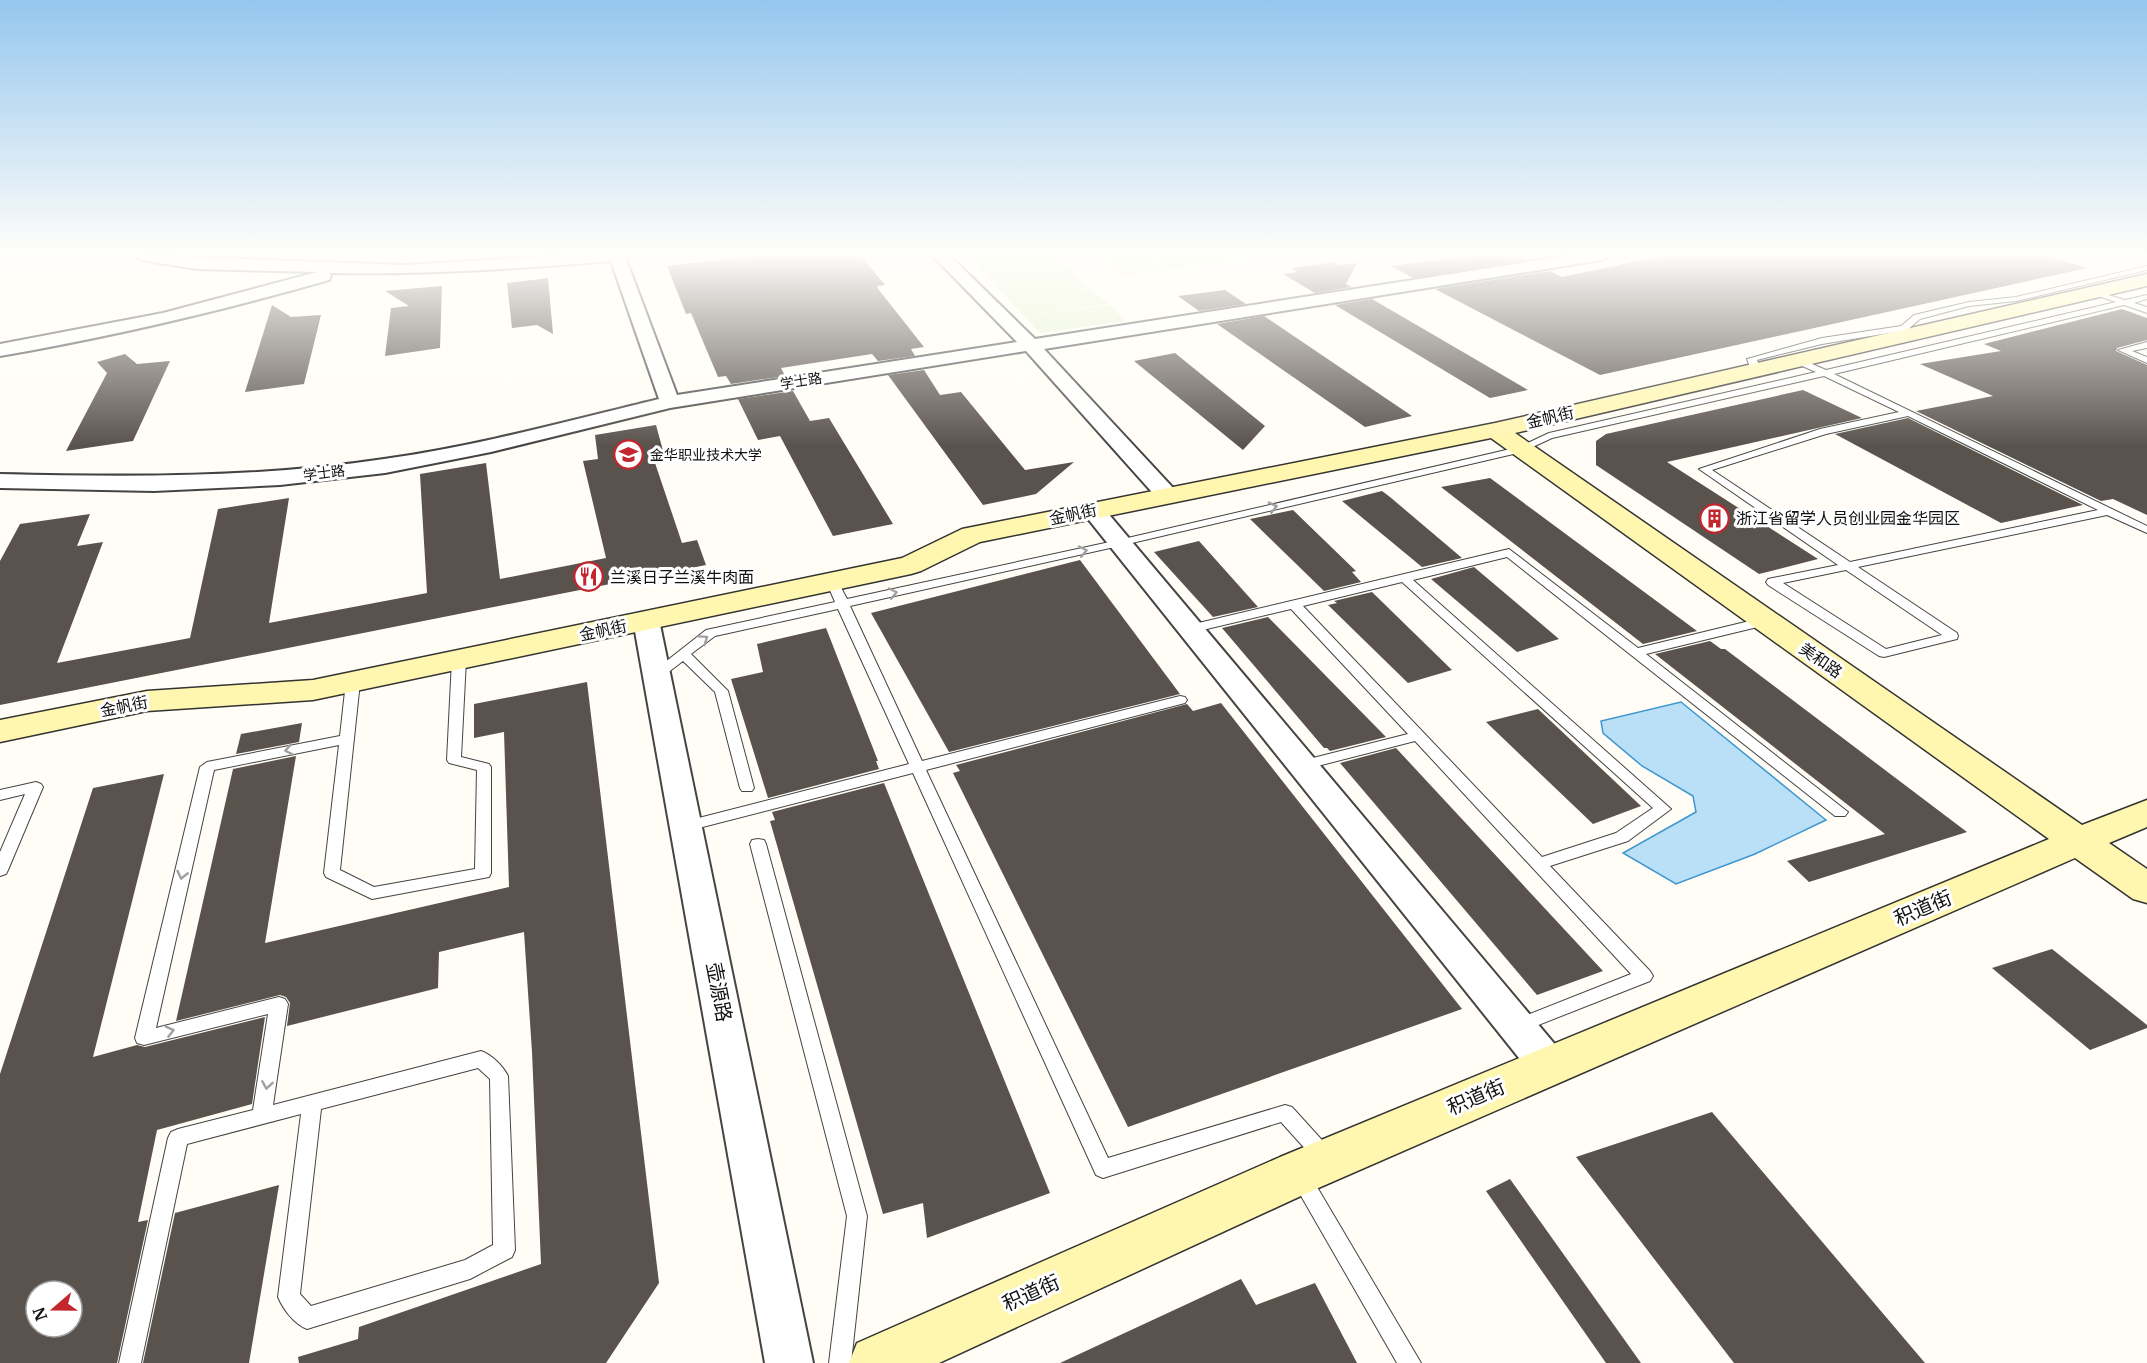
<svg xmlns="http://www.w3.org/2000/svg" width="2147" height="1363" font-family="Merriweather,'Noto Sans SC',serif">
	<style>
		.pitch { fill: #e6f2cf }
		.water { fill: #b9e0f7; stroke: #3f96cf; stroke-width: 1.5 }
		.building { fill: #5a524d; fill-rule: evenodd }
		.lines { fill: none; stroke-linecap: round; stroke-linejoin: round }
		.lane-casing { stroke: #444; stroke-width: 2 }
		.street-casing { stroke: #444; stroke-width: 4 }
		.secondary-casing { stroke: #333; stroke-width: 3 }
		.lane { fill: #fff; fill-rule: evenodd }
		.street { fill: #fff; fill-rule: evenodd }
		.secondary { fill: #fff6b0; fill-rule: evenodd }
		.oneway { stroke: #a0a0a0 }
		.labels { text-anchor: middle; stroke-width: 6; stroke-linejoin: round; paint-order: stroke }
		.far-street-label { font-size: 14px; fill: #111; stroke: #fff }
		.far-poi-label { font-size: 14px; fill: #111; stroke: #fff; text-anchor: start }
		.street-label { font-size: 16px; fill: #111; stroke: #fff }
		.poi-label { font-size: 16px; fill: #111; stroke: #fff; text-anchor: start }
		.near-street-label { font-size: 20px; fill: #111; stroke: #fff }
	</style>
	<rect width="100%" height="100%" fill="#fffdf5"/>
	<g class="pitch">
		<path d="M968,255H1055L1059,258L1047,260L1058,259L1073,273L1008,282L1074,274L1090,288L1033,296L1091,289L1108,304L1024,316Z"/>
		<path d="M1077,255H1113L1163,260L1158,255H1277L1124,275L1112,267L1122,265Z"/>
		<path d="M1109,305L1127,321L1040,333L1024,316Z"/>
	</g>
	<path class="water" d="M1681,702L1826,820L1755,854L1676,884L1623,853L1696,812L1693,796L1642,766L1603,733L1601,721Z"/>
	<g class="building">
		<path d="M760,255H860L885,285L877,286L879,290L924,347L911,349L915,356L878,361L872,354L781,368L785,376L731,384L726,376L718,377L691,313L686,314L667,266Z"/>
		<path d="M1482,255H1519L1528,260L1413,278L1391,266Z"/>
		<path d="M1667,255H2044L2087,268L1600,375L1435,289L1550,271L1562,277Z"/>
		<path d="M1335,262L1339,265L1357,263L1346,284L1352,287L1315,293L1283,274L1297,272L1291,268Z"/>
		<path d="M548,278L553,334L537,325L512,328L507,283Z"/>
		<path d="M442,286L440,348L385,356L391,308L409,306L385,291Z"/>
		<path d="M1225,290L1246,304L1199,311L1178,296Z"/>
		<path d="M1372,299L1528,390L1490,398L1335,305Z"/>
		<path d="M272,305L291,317L321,315L304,384L245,392Z"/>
		<path d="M2122,309L2147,318V340L2117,348L2116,351L2147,365V515L2113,499L2101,501L1916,411L1993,396L1920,364L2001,351L1984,344Z"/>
		<path d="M1264,316L1412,416L1365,427L1217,324Z"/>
		<path d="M1175,353L1265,426L1243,450L1134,361Z"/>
		<path d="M125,354L137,364L170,361L133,441L66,451L107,373L97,362Z"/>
		<path d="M924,370L940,395L961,392L1025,470L1074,462L1036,494L983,505L888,375Z"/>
		<path d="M1803,390L1862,418L1667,462L1818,559L1759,574L1596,465V441L1606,434Z"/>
		<path d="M793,391L810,421L829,418L893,524L833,536L780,436L758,440L738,399Z"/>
		<path d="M1908,418L2083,505L2001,523L1835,434Z"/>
		<path d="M656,425L665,458L654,460L682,543L697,540L706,565L0,705V561L20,524L90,514L77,546L103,542L57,663L190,638L218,509L289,498L269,623L427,593L420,474L486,463L500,579L606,558L583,461L598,459L595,435Z"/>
		<path d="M1490,478L1697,631L1643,644L1441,487Z"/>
		<path d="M1382,491L1390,497L1462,558L1422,567L1342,501Z"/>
		<path d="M1293,510L1356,571L1352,572L1361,582L1324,591L1250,519Z"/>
		<path d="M1199,541L1258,607L1213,617L1154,552Z"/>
		<path d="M1080,560L1180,694L949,752L871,613Z"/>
		<path d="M1474,567L1559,639L1517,652L1431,579Z"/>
		<path d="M1372,592L1452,670L1408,683L1328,605L1337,603L1334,601Z"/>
		<path d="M1268,617L1386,737L1330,751L1327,748H1324L1222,628Z"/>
		<path d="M826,628L878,761H876L879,769L768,798L731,679L763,672L757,644Z"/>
		<path d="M1710,641L1721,649H1725L1967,832L1809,882L1787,861L1885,834L1655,654Z"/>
		<path d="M587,682L659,1283L606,1363H299L298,1357L358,1339L359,1327L541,1264L532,1052L524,932L439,952L438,988L287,1026L290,1003L286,997L280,995L176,1021L233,769L296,756L265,943L509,887L504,732L474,738V704Z"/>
		<path d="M1221,703L1462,1009L1128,1127L953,773L960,771L956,765L1187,704L1193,711Z"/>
		<path d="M1538,709L1641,806L1593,824L1486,722Z"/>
		<path d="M302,723L299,742L236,754L241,734Z"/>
		<path d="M1396,748L1603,971L1537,995L1340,763Z"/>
		<path d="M164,774L93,1057L137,1045L145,1047L265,1017L252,1104L157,1130L138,1222L148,1220L117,1363H0V1074L93,788ZM36,1291H72V1327H36Z"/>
		<path d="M884,783L1050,1193L927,1238L923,1203L883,1214L770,821L775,820L772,812Z"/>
		<path d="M2052,949L2147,1025V1028L2090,1050L1992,968Z"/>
		<path d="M1712,1112L1925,1363H1734L1576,1157Z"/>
		<path d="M1510,1179L1641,1363H1606L1486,1191Z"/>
		<path d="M279,1185L249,1363H143L175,1213Z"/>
		<path d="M1241,1279L1256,1305L1315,1283L1357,1363H1060Z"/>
	</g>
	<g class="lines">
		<defs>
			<g id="lane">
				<path d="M2147,266V270L2016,301L1969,306L1920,319L1907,330L1822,344L1757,360L1761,370L1756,373L1751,370L1747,359L1822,338L1901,326L1914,315L1969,302L2016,297Z"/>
				<path d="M2092,290L2125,300L2147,295V299L2134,303L2147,307V313L2124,305L1834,374L2147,526V533L2107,515L1858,567L1957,633L1958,636L1957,639L1884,657L1879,656L1768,585L1766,582L1768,579L1838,565L1699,469L1820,429L1899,412L1824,376L1552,438L1522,452L1119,546L850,606L922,761L1180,696L1185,697L1187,700L1185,703L926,770L1108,1158L1285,1105L1292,1107L1331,1150L1334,1156L1331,1162L1324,1165L1317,1162L1281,1122L1103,1178L1096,1175L913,773L687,831L682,830L679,826L682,822L687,821L909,764L838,609L715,636L691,654L728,691L754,788L752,791H742L740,788L715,692L683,661L662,677H652L650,674L706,630L835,602L826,581L828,578H836L847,599L1119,540L1519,447L1549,433L1816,372L1793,362L1791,360L1796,357L1826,370L2116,302L2092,294ZM1908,416L2098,510L1850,562L1712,470L1826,434ZM1846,570L1942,635L1886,649L1783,583Z"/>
				<path d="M2147,342V348L2132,351L2147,357V363L2118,350Z"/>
				<path d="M1509,549L1638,648L1766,617L1770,618L1772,621L1770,624L1646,654L1848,812L1845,816H1835L1507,557L1413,580L1671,809L1628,841L1550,866L1650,971L1653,976L1650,981L1518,1033L1512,1031L1509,1026L1512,1021L1631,974L1415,741L1302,770L1297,768L1295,765L1297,762L1408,734L1291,609L1190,633L1184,629L1190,625ZM1402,582L1653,808L1616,833L1542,857L1303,606Z"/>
				<path d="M459,656L466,660L461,757L489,764L491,767V873L489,877L372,899L326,877L324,873L339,745L214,770L156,1028L279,997L285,999L288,1004L273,1105L481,1051C492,1055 503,1066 508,1076L515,1250L512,1257L470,1279L307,1329C294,1324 283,1309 278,1297L301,1114L187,1144L141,1363H119L168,1138L171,1132L178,1129L253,1110L268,1014L144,1045L137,1043L135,1038L200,767L207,762L340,736L346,682L348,679H358L360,682L340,870L374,887L475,869L477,770L449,763L447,760L452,660ZM478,1068L490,1079L493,1245L465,1260L311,1306L300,1294L321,1109Z"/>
				<path d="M36,782L41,784L43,787L8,870L6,874L0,876V852L25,794L0,800V790Z"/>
				<path d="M758,839L764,840L766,844L867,1216L851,1363H829L847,1216L750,844L752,840Z"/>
				<path d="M1300,1167L1307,1170L1421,1363H1397L1293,1182L1290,1176L1293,1170Z"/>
			</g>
			<g id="street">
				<path d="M133,255L405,265L570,255H632L626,259L677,395L1017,342L932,255H949L1035,339L1572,255H1610L1602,260L1044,349L1175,490L1179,495L1175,500L1167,502L1159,500L1026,351L670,408L491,452L385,473L280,485L154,491L0,488V474C129,477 257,478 384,459C477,446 568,421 659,399L611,261C517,269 424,275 329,273L331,276L329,280C221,311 111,337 0,356V344L163,313L317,272L197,269L141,260Z"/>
				<path d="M1093,503L1101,505L1563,1054L1569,1066L1563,1078L1549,1082L1535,1078L1085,515L1081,510L1085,505Z"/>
				<path d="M646,612L655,614L659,620L813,1363H765L633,620L637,614Z"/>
			</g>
			<path id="secondary" d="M2147,274V286L1515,433L2082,825L2147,800V827L2109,843L2147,869V903L2133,899L2075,858L1316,1189L939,1363H849L857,1343L1280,1157L2049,839L1491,438L980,542L921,571L911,574L313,700L147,711L0,742V720L147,691L313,680L902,558L962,529L972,527L1495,423Z"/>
		</defs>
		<use href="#lane" class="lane-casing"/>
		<use href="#street" class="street-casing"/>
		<use href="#secondary" class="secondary-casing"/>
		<use href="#lane" class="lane"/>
		<use href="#street" class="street"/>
		<use href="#secondary" class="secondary"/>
	</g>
	<defs><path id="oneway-chevron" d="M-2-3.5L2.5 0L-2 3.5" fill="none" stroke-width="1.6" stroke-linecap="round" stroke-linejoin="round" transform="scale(1.5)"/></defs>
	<g class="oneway">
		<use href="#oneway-chevron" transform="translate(1273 507) rotate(-13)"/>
		<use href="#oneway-chevron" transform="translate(1083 551) rotate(-12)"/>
		<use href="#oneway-chevron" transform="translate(893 593) rotate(-12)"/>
		<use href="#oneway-chevron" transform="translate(704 639) rotate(-35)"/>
		<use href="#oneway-chevron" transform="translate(289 750) rotate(169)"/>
		<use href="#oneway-chevron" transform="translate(182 875) rotate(103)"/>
		<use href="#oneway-chevron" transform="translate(170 1031) rotate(-14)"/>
		<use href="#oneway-chevron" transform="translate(267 1085) rotate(99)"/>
	</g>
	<linearGradient id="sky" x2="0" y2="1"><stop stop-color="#95c6ee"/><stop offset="0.57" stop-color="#fffefa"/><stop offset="1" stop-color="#fffefa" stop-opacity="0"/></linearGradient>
	<rect width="2147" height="446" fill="url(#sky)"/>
	<defs>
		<symbol id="university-ring" viewBox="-11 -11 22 22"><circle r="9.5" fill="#fff" stroke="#c4262e" stroke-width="1.5"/><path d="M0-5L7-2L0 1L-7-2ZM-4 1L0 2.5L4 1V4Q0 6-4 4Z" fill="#c4262e"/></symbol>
		<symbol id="building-ring" viewBox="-11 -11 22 22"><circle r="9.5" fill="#fff" stroke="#c4262e" stroke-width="1.5"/><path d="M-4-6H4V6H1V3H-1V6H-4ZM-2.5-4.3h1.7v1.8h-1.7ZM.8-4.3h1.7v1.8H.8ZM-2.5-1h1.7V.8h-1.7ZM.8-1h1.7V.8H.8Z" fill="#c4262e"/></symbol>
		<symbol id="restaurant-ring" viewBox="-11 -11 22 22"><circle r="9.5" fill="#fff" stroke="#c4262e" stroke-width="1.5"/><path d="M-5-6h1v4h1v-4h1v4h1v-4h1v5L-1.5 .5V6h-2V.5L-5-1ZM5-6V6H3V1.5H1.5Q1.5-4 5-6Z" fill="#c4262e"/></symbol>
	</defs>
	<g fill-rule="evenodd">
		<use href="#university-ring" x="612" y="438" width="33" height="33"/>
		<use href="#building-ring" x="1698" y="502" width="33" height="33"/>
		<use href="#restaurant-ring" x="572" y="560" width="33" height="33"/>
	</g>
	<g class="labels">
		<g class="far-street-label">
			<text transform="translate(801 381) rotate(-9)" y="5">学士路</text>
			<text transform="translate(324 473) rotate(-7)" y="5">学士路</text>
		</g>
		<g class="far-poi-label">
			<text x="650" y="460">金华职业技术大学</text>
		</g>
		<g class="street-label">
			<text transform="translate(1550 417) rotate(-13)" y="6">金帆街</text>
			<text transform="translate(1073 514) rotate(-12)" y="6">金帆街</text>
			<text transform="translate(603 630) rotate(-12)" y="6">金帆街</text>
			<text transform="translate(1821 660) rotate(35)" y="6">美和路</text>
			<text transform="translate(124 706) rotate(-11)" y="6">金帆街</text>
		</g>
		<g class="poi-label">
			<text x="1736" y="524">浙江省留学人员创业园金华园区</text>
			<text x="610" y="583">兰溪日子兰溪牛肉面</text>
		</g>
		<g class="near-street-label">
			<text transform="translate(1923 908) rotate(-23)" y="7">积道街</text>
			<text transform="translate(719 992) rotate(79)" y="7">壶源路</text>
			<text transform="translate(1476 1097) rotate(-23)" y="7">积道街</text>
			<text transform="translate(1031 1293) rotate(-24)" y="7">积道街</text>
		</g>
	</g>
	<g transform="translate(54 1309) rotate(250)"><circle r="28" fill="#ffffff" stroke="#a0a0a0" stroke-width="1.5"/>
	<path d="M0-4.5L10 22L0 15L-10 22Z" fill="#c4262e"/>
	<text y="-9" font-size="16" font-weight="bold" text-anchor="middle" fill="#111111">N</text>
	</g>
</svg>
